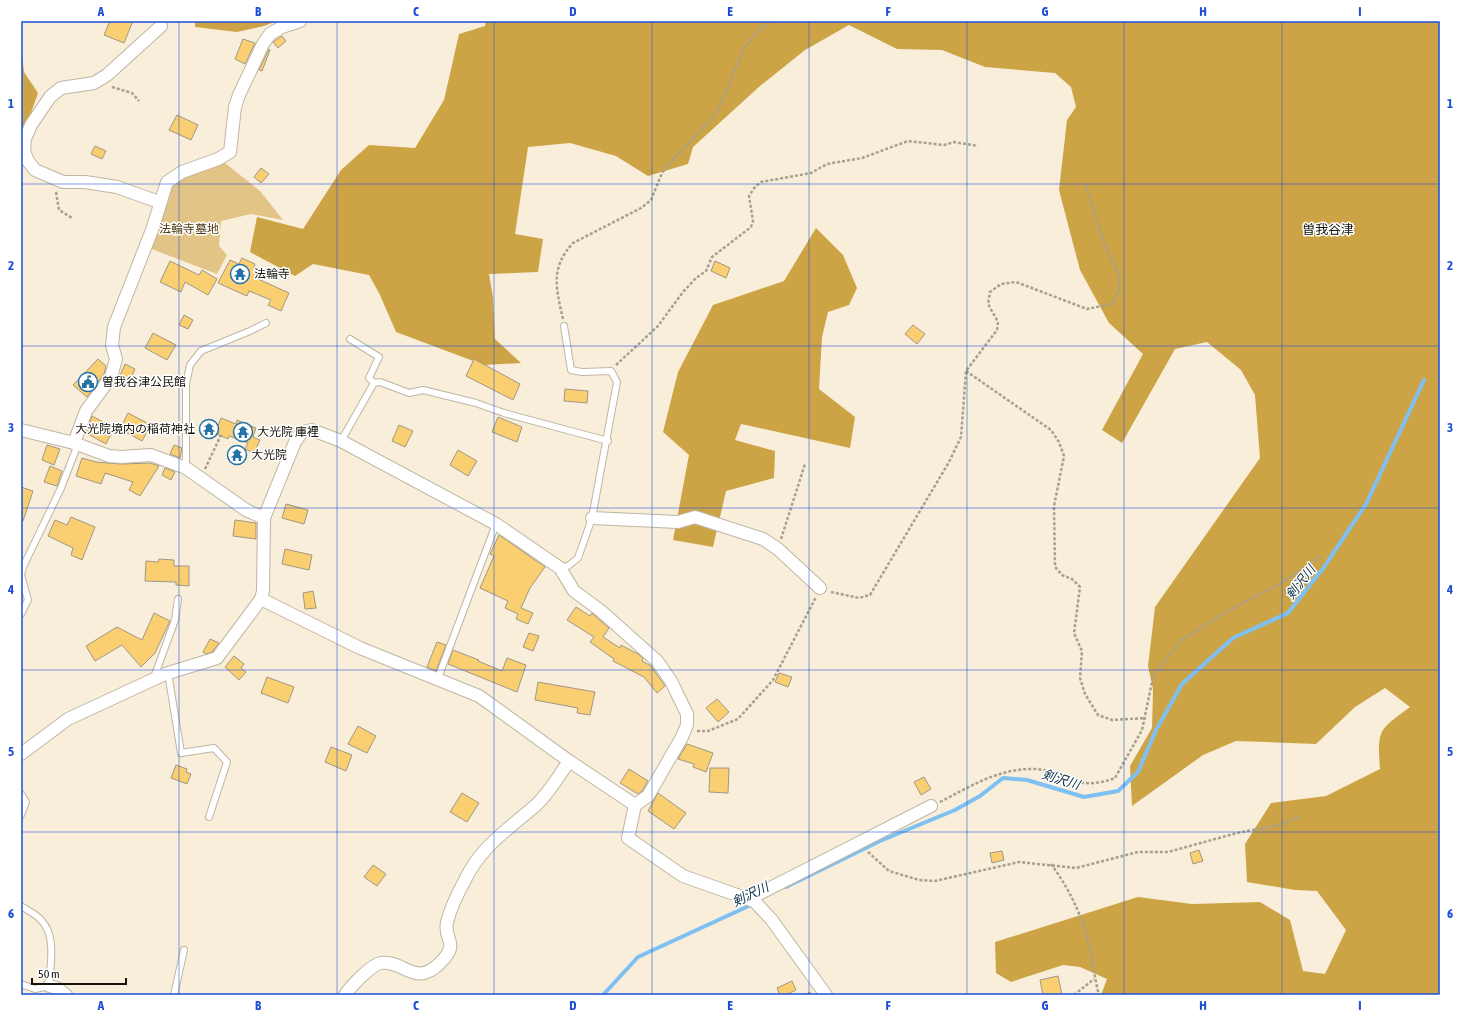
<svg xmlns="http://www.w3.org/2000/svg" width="1461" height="1016" font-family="'Asap Condensed','Noto Sans JP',sans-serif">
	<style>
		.green { fill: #e2c487 }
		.forest { fill: #cda445 }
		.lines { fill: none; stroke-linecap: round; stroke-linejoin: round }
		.stream { stroke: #7fc0f2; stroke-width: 4 }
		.building { fill: #facf72; stroke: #a09784 }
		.service-casing { stroke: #bfb6a3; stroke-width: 8 }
		.minor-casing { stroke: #bfb6a3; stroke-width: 14 }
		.path { stroke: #a79f90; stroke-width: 2.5; stroke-dasharray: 3 2; stroke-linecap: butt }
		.service { stroke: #fff; stroke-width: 6 }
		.minor { stroke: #fff; stroke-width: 12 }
		.grid { fill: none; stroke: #1d4ed8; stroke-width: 1; stroke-opacity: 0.55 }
		.labels { text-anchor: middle; stroke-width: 3; stroke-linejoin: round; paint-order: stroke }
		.park-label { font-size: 12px; fill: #4c3a12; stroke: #fff }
		.poi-label { font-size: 12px; fill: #15120b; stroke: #fff; text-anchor: start }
		.neighbourhood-label { font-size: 13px; fill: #15120b; stroke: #fff }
		.water-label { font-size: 13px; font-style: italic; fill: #0b3149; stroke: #fff }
		.neatline { fill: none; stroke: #1d4ed8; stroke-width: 1.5 }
		.grid-label { font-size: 13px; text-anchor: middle; font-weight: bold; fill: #1d4ed8 }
	</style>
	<rect width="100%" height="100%" fill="#f8eeda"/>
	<path class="green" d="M225,163L260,191L283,220L251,214L221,221L219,246L227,255L217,274L149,248L169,184L185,176Z"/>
	<g class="forest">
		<path d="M195,21H277L264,26L237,32L195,27Z"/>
		<path d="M486,21H1440V995H1101L1107,979L1080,967L1063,965L1011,982L996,973L995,942L1138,897L1192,904L1260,902L1290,920L1303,971L1325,974L1346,930L1317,891L1295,890L1247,882L1245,844L1271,803L1326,796L1380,769C1377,729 1379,730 1410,707L1385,688L1355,707L1316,744L1236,741L1203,755L1132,806L1130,766L1152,728L1153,689L1148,666L1155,607L1260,458L1255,395L1241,370L1207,342L1175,349L1122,443L1102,430L1143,354L1109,323L1080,270L1059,190L1067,120L1076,107L1071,87L1055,73L985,67L942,50L897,49L849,25L805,50L760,86L693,147L688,164L648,176L616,156L570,143L528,147L515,234L543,239L538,272L489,274L493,297L495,339L521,363L484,365L396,332L380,295L369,275L313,264L295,276L250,252L257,217L303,229L341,170L369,145L415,148L444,100L459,34L485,26Z"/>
		<path d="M21,47L24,72L38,93L21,141Z"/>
		<path d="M816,228L843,255L857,288L849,305L828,312L822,337L819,389L855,417L850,448L741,424L735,440L775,451L774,478L726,491L713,547L673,540L689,455L663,432L678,372L713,305L784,281Z"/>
	</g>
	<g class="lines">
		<g class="stream">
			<path d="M786,887L880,841L955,810L980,796L1003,778L1027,780L1084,797L1118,791L1138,772L1156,730L1182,684L1233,638L1288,613L1324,567L1366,504L1424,380"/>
			<path d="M603,995L638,957L753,904"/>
		</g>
	</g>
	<g class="building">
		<path d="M110,21H133L124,43L104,35Z"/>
		<path d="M282,36L286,41L278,48L273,42Z"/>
		<path d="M243,39L255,43L245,64L235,59Z"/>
		<path d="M269,49L270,50L262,71L259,70Z"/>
		<path d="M177,115L198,125L191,140L169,130Z"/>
		<path d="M95,146L106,151L102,159L91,154Z"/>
		<path d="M261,168L269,174L261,183L254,177Z"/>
		<path d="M242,258L255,264L254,268L259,271L256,278L289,293L281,311L268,305L271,300L249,291L247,296L218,283L230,260L239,264Z"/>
		<path d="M170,261L199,275L202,270L217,279L208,295L185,282L181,292L160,282Z"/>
		<path d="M715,261L730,268L726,278L711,271Z"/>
		<path d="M184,315L193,320L188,329L179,325Z"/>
		<path d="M913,325L925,334L917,344L905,334Z"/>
		<path d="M153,333L176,345L167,360L145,348Z"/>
		<path d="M98,359L106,366L104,374L87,397L73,385Z"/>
		<path d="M474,359L520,384L513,400L466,376Z"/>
		<path d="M125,364L135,369L128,384L118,380Z"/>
		<path d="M565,389L588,391L587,403L564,401Z"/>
		<path d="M128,413L151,425L142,441L120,429Z"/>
		<path d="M92,416L114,428L106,444L86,433Z"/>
		<path d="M498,417L522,427L517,442L492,432Z"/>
		<path d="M221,418L236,424L237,420L256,428L253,437L260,440L254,453L245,449L248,443L229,436L228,439L215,433Z"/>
		<path d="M399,425L413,431L405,447L392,441Z"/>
		<path d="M47,445L60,449L54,465L42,460Z"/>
		<path d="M174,445L182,448L180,458L170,454Z"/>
		<path d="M458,450L477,461L468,476L450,465Z"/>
		<path d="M82,458L96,462L121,464L150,463L159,466L140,496L129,490L133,482L105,473L101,484L76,476Z"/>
		<path d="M50,466L62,471L57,486L44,482Z"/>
		<path d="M165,468L175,472L171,480L162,475Z"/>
		<path d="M21,487L33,491L23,521H21Z"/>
		<path d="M286,504L308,510L304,524L282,518Z"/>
		<path d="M71,517L95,527L82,560L71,555L73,548L48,536L55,520L67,525Z"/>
		<path d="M235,520L256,523V539L233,536Z"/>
		<path d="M499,535L545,567L530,588L521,608L533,613L528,624L516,619L518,614L505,608L508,601L480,588L494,556L490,554Z"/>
		<path d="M285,549L312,555L309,570L282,564Z"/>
		<path d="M159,559L174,560V566H189V586L176,585V582L145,581L146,561L158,562Z"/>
		<path d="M313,591L316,608L305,609L303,593Z"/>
		<path d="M576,607L590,616L592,613L596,617L609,628L603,637L620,648L621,645L638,654L643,658L642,661L651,666L665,686L657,693L644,677L613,661L614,659L590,642L594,637L567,620Z"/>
		<path d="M154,613L170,621L155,653L141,667L122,645L95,661L86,646L117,627L142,640Z"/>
		<path d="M529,633L539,636L533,651L523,647Z"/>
		<path d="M210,639L219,643L212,652L206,654L203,652Z"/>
		<path d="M437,642L446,645L436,671L427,667Z"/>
		<path d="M453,650L479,660L478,661L502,671L507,658L526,665L517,692L448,664Z"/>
		<path d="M234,656L244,664L241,668L246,672L239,680L225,667Z"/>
		<path d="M779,673L792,677L788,687L775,682Z"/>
		<path d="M267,677L294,687L288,703L261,693Z"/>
		<path d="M538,682L595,692L590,715L577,713L578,708L535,700Z"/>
		<path d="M717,699L729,712L718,722L706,708Z"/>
		<path d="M358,726L376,736L367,753L348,744Z"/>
		<path d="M687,744L713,753L706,772L693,767L694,764L678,759Z"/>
		<path d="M331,747L352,755L346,771L325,762Z"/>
		<path d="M176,765L187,769L186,772L191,774L187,784L171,778Z"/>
		<path d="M710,768H729L728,793L709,792Z"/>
		<path d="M629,769L648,781L642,791L638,794L620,783Z"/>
		<path d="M924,777L931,789L921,795L914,782Z"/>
		<path d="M462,793L479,803L467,822L450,812Z"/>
		<path d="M658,793L686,813L674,829L648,811Z"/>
		<path d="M1199,850L1203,861L1193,864L1190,853Z"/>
		<path d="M1002,851L1004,860L992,863L990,853Z"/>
		<path d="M373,865L386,874L377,886L364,877Z"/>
		<path d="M1058,976L1062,995H1043L1040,980Z"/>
		<path d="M792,981L796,990L786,995H780L777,988Z"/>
	</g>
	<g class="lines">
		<defs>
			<g id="service">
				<path d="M350,339L379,357L369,378L374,383"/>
				<path d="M341,441L374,383L380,382L409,393L423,390L476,403L504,413L608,441"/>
				<path d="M186,468V384L190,365L201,351L250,331L266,323"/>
				<path d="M560,568L568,566L578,558L592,518L617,382L611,371L582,372L571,370L564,326"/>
				<path d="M21,614L28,600L21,575L23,567L61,488L78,444"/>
				<path d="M168,673L181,753L214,748L227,762L209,817"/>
				<path d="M438,678L496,524"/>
				<path d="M153,680L175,620L178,599"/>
				<path d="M21,794L26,802L21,815"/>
				<path d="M21,906C27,910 36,914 41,920C57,936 50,966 49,986L35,989L21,984"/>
				<path d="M174,995L184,950"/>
			</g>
			<g id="minor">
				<path d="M159,202L117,187L85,182H63L35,170L28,161L24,151L25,139L31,125L50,97L61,88L94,83L107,75L161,26"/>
				<path d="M21,430L74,443L109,456L121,457L151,455L186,468L246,510L264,518L263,591L261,599L217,658L165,674L68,719L21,754"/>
				<path d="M74,443L86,411L111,377L116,359L112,345L114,327L152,230L167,182L182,172L218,159L230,152L235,107L239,95L263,44L270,34L282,27L300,21"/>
				<path d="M264,518L295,442L302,432L312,430L341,441L496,524L560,568L574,591L601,611L657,661L671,681L687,714V725L682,737L648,796L635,805"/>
				<path d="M592,518L678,522L695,517L763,539L778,549L820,588"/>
				<path d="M261,599L360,648L479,696L569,761L635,805L628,838L683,876L754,901L771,919L826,995"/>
				<path d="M749,899L931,806"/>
				<path d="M49,986L57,988L66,995"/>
				<path d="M345,995C351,986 371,965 381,963C404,960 415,988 440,963C461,942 443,941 447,922C450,910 459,891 465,880C481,846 509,829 536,805C549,793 559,776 569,761"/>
			</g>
		</defs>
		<use href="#service" class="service-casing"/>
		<use href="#minor" class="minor-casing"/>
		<g class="path">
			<path d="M112,87L132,93L139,101"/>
			<path d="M56,192L59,210L72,218"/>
			<path d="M563,319C556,288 550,268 573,243L641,208L651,200L662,173L669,164L713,117L721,104L744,48L757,32L770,21"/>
			<path d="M616,365L658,326L683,292L696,278L706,271L712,257L751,227L753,221L749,196L755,187L761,182L811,173L827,164L862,158L908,141L944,145L954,142L978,146"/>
			<path d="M966,371L1051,430L1059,442L1064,456L1054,506L1055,567L1062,575L1072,579L1080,587L1074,633L1082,651L1080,678L1085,694L1098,715L1112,720L1146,718"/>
			<path d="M205,469L221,435"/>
			<path d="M781,539L805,464"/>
			<path d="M831,592L859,598L870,595L949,462L961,437L966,371L997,330L998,322L988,304L990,292L1001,284L1016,282L1087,309L1112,304L1119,290V275L1103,241L1085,183"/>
			<path d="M697,731H708L738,719L773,680L816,597"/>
			<path d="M940,802C971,786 999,768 1035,769C1053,770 1063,778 1079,782C1090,785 1105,782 1115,778L1142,730L1153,677L1180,641L1226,612L1288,579L1321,556"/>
			<path d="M868,852L889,871L919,880L935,881L1019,862L1076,868L1138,852H1168L1237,833L1279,825L1301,816"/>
			<path d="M1051,864C1068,887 1081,913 1088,941C1093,959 1094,977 1099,995"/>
			<path d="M803,995L811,993"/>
			<path d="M1074,995L1094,979"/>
		</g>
		<use href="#service" class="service"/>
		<use href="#minor" class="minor"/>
	</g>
	<path class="grid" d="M179,21V995M337,21V995M494,21V995M652,21V995M809,21V995M967,21V995M1124,21V995M1282,21V995M21,184H1440M21,346H1440M21,508H1440M21,670H1440M21,832H1440"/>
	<defs>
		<symbol id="temple-ring" viewBox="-11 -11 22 22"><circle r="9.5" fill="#fff" stroke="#2673a5" stroke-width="1.5"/><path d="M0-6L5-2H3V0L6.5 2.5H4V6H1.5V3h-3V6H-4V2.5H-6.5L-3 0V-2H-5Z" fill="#2673a5"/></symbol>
		<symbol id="civic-ring" viewBox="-11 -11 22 22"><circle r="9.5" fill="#fff" stroke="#2673a5" stroke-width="1.5"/><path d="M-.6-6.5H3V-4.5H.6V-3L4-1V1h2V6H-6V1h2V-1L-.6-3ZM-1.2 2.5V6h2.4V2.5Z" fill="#2673a5"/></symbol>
	</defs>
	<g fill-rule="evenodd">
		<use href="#temple-ring" x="229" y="263" width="22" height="22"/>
		<use href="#civic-ring" x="77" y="371" width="22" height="22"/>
		<use href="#temple-ring" x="198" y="418" width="22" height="22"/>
		<use href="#temple-ring" x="232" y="421" width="22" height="22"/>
		<use href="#temple-ring" x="226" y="444" width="22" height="22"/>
	</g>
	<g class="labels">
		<g class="park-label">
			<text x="189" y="233">法輪寺墓地</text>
		</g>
		<g class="poi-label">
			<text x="254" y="278">法輪寺</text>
			<text x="102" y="386">曽我谷津公民館</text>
			<text x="195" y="433" text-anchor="end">大光院境内の稲荷神社</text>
			<text x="257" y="436">大光院 庫裡</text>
			<text x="251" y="459">大光院</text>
		</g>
		<g class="neighbourhood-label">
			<text x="1328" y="234">曽我谷津</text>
		</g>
		<g class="water-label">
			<text transform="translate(1300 582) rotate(-52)" y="5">剣沢川</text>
			<text transform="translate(1061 779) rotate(17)" y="5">剣沢川</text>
			<text transform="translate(750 894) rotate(-26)" y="5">剣沢川</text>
		</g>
	</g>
	<rect width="1461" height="1016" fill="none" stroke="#ffffff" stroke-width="44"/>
	<path d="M32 978v6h94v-6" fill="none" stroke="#15120b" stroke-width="2"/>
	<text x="38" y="978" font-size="12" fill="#15120b" stroke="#ffffff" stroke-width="3" paint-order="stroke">50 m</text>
	<rect x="22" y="22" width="1417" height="972" class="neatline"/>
	<g class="grid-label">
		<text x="101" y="16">A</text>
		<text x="258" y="16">B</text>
		<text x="416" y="16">C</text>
		<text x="573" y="16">D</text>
		<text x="730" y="16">E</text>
		<text x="888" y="16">F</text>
		<text x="1045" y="16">G</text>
		<text x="1203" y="16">H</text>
		<text x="1360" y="16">I</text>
		<text x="11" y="108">1</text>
		<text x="1450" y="108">1</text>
		<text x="11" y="270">2</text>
		<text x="1450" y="270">2</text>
		<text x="11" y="432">3</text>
		<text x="1450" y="432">3</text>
		<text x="11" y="594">4</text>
		<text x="1450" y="594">4</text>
		<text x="11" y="756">5</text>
		<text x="1450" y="756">5</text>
		<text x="11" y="918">6</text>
		<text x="1450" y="918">6</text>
		<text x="101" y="1010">A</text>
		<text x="258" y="1010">B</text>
		<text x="416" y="1010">C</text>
		<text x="573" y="1010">D</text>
		<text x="730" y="1010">E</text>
		<text x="888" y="1010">F</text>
		<text x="1045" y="1010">G</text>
		<text x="1203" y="1010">H</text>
		<text x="1360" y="1010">I</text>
	</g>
</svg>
